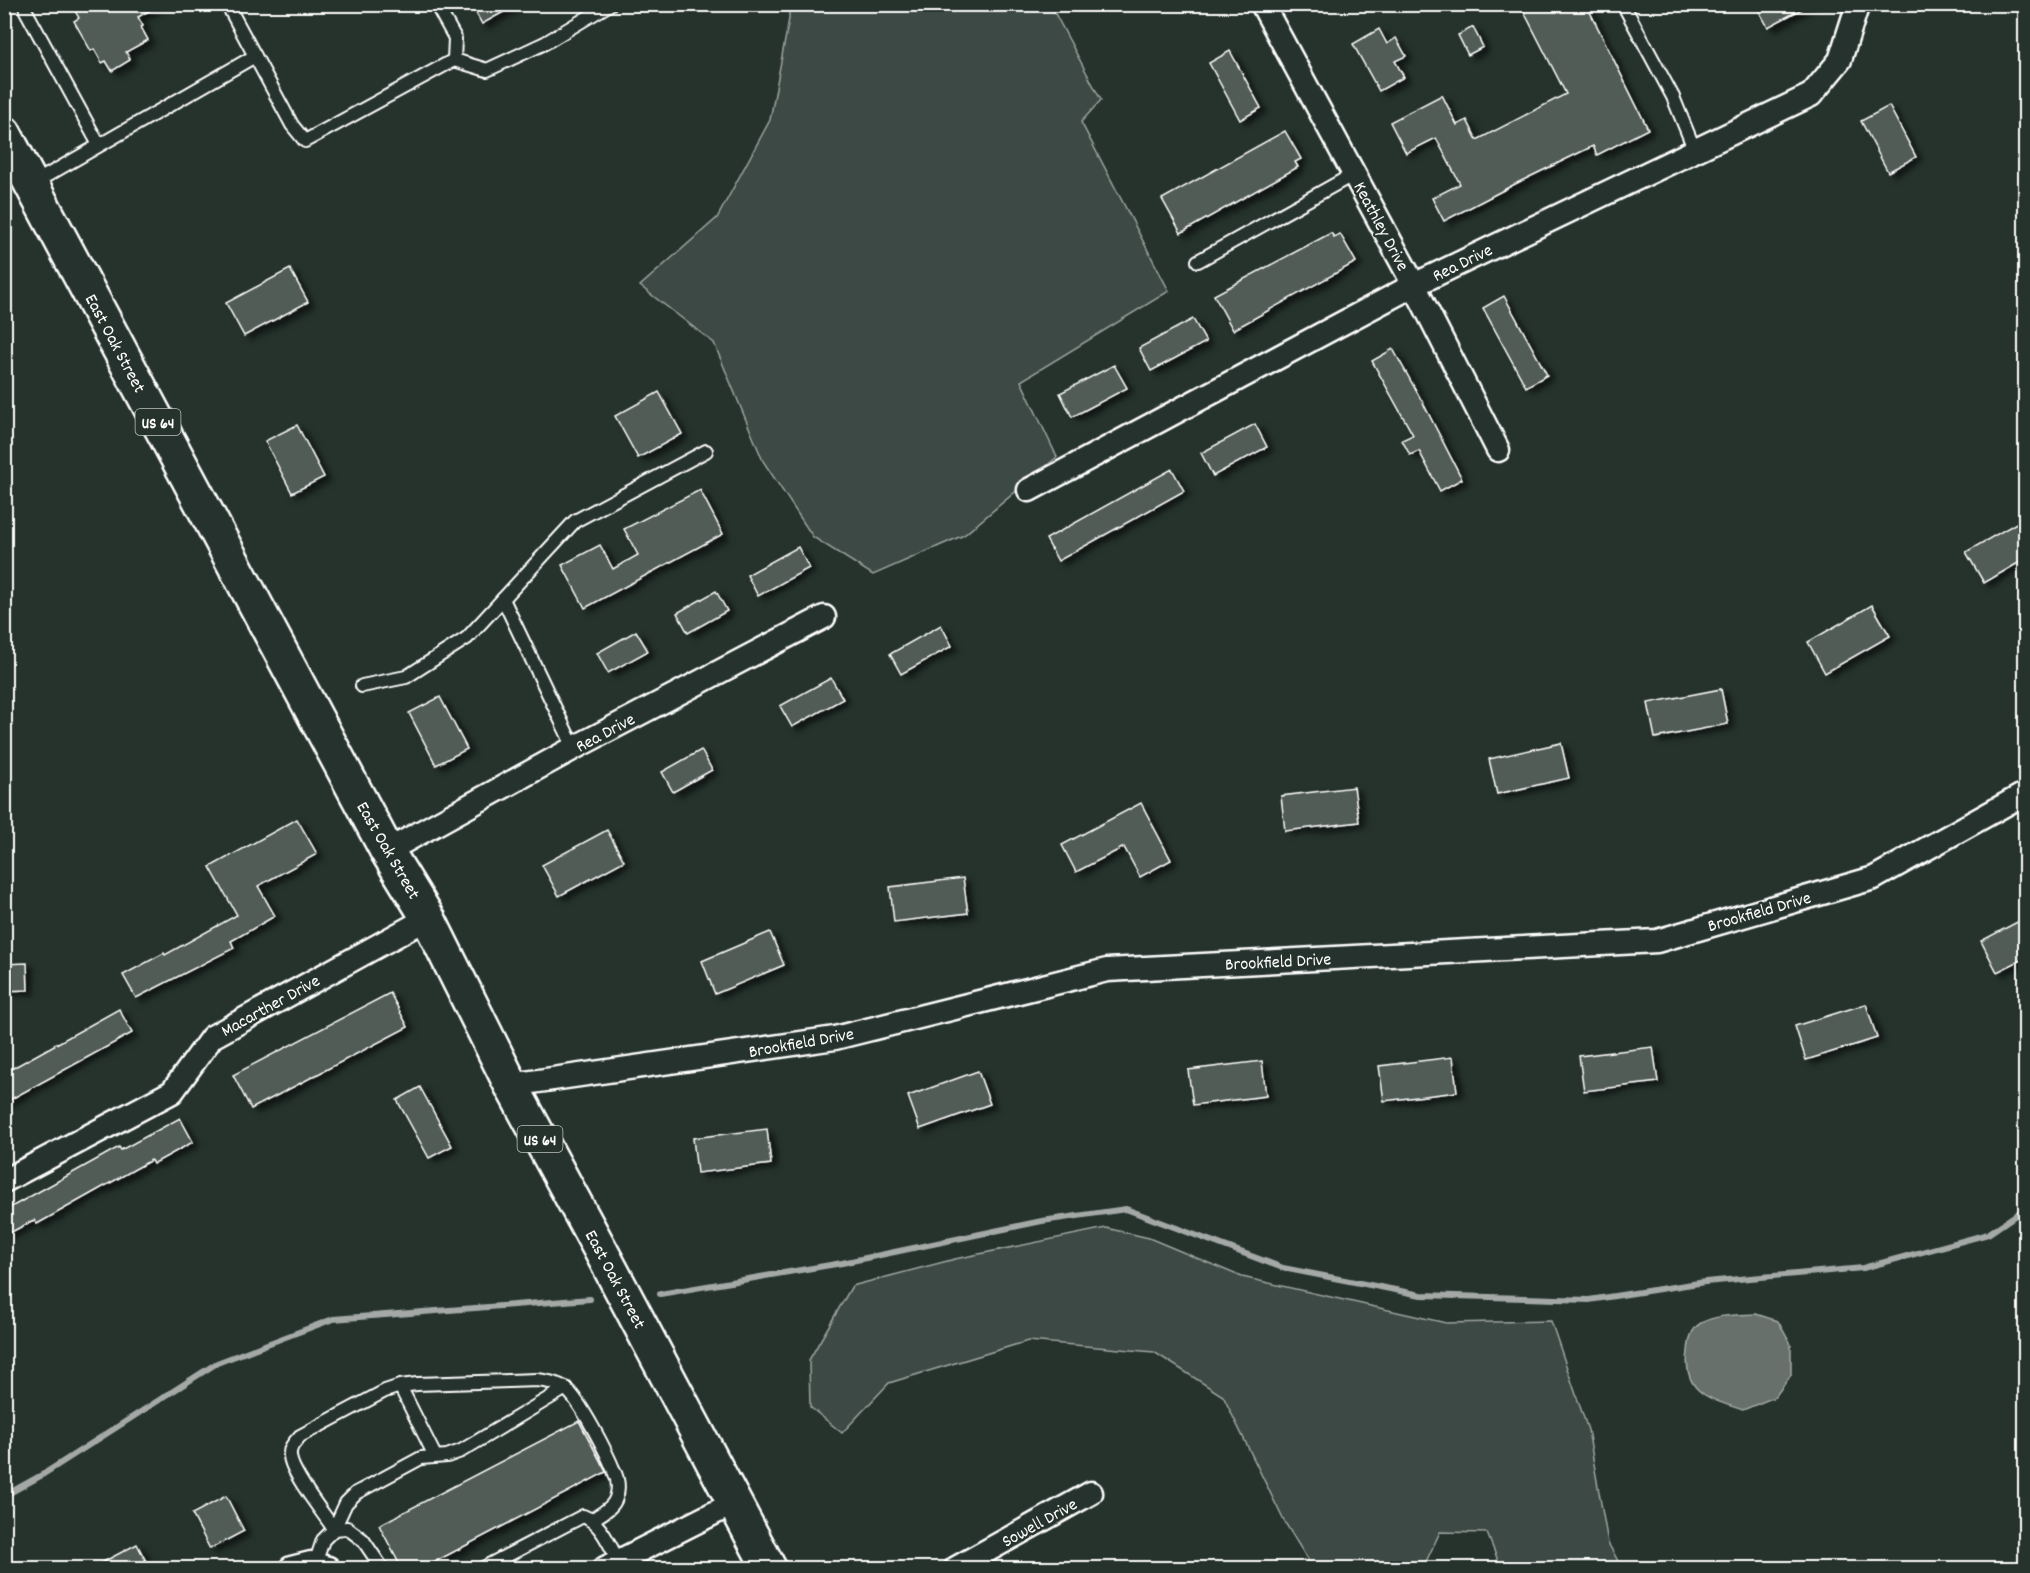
<svg xmlns="http://www.w3.org/2000/svg" width="2030" height="1573" font-family="Dekko,sans-serif">
	<style>
		.green { fill: #3e4944; stroke: #9ea4a2; stroke-width: 1.5 }
		.water { fill: #67706c; stroke: #a4a9a7; stroke-width: 1.5 }
		.lines { fill: none; stroke-linecap: round; stroke-linejoin: round }
		.stream { stroke: #a4a9a7; stroke-width: 6 }
		.building { fill: #515c57; stroke: #fff; stroke-width: 1.5; filter: url(#shadow) }
		.service-casing { stroke: #fff; stroke-width: 16 }
		.minor-casing { stroke: #fff; stroke-width: 27 }
		.trunk-casing { stroke: #fff; stroke-width: 38 }
		.service { stroke: #26332d; stroke-width: 12 }
		.minor { stroke: #26332d; stroke-width: 22 }
		.trunk { stroke: #26332d; stroke-width: 33 }
		.labels { text-anchor: middle; stroke-width: 4.5; stroke-linejoin: round; paint-order: stroke }
		.shield { fill: #26332d; stroke: #bec2c0; stroke-width: 1.5 }
		.shield-label { font-size: 16px; font-weight: bold; fill: #fff }
		.street-label { font-size: 18px; fill: #fff; stroke: #26332d }
	</style>
	<defs>
		<filter id="shadow"><feDropShadow dx="6" dy="4" stdDeviation="3" flood-color="#0009"/></filter>
	</defs>
	<rect width="100%" height="100%" fill="#26332d"/>
	<filter id="ink" filterUnits="userSpaceOnUse"><feTurbulence type="fractalNoise" baseFrequency=".0167" numOctaves="2"/><feDisplacementMap in="SourceGraphic" scale="12" xChannelSelector="R" yChannelSelector="G"/><feConvolveMatrix kernelMatrix="1 2 1 2 8 2 1 2 1" color-interpolation-filters="sRGB"/></filter>
	<g filter="url(#ink)">
		<g class="green">
			<path d="M1050,4L1101,100L1081,122L1169,291L1021,381L1057,457L964,535L873,575L813,537L763,461L714,343L640,286L717,218L770,120L789,19V5Z"/>
			<path d="M1106,1228L1149,1238L1242,1277L1446,1323L1551,1321L1588,1430L1608,1543L1622,1568H1501L1487,1533L1440,1532L1423,1568H1313L1284,1521L1223,1396L1154,1352L1028,1341L889,1383L842,1433L810,1407L809,1360L852,1286L955,1259Z"/>
		</g>
		<path class="water" d="M1756,1314L1778,1321L1791,1345V1375L1775,1397L1743,1410C1710,1399 1682,1393 1688,1351C1689,1340 1691,1329 1701,1323C1717,1314 1739,1315 1756,1314Z"/>
		<g class="lines">
			<g class="stream">
				<path d="M660,1294L842,1263L1042,1221L1126,1209L1283,1268L1421,1295L1589,1300L1705,1282L1863,1268L1988,1234L2026,1208"/>
				<path d="M4,1496L42,1475L217,1363L333,1319L590,1299"/>
			</g>
		</g>
		<g class="building">
			<path d="M71,4H161L138,17L143,26L141,27L148,40L126,52L130,60L112,71L106,61L102,63L94,49L91,51L74,21L79,18Z"/>
			<path d="M471,4H518L482,24Z"/>
			<path d="M1520,4H1586L1648,129L1597,155L1593,146L1517,183L1444,221L1432,198L1460,184L1436,138L1406,153L1390,122L1442,95L1457,125L1467,120L1477,140L1566,94Z"/>
			<path d="M1755,4H1811L1768,27Z"/>
			<path d="M1473,27L1483,47L1468,55L1458,35Z"/>
			<path d="M1379,29L1387,44L1396,38L1406,56L1395,61L1404,77L1379,91L1353,44Z"/>
			<path d="M1230,51L1261,108L1240,120L1209,63Z"/>
			<path d="M1889,106L1916,157L1888,172L1861,121Z"/>
			<path d="M1285,131L1301,159L1295,162L1298,167L1181,233L1162,199Z"/>
			<path d="M1331,233L1334,237L1340,234L1356,262L1233,330L1214,295Z"/>
			<path d="M290,269L308,302L244,336L226,303Z"/>
			<path d="M1504,296L1547,375L1526,387L1483,308Z"/>
			<path d="M1193,319L1206,342L1151,371L1139,348Z"/>
			<path d="M1393,349L1423,403L1462,479L1440,491L1419,451L1410,455L1402,440L1413,435L1372,361Z"/>
			<path d="M1114,365L1127,388L1072,417L1060,393Z"/>
			<path d="M659,392L682,434L638,458L615,416Z"/>
			<path d="M1255,424L1267,447L1213,476L1201,453Z"/>
			<path d="M297,425L324,477L292,493L265,441Z"/>
			<path d="M1172,469L1184,491L1058,561L1046,539Z"/>
			<path d="M700,490L723,534L585,608L562,565L600,545L613,569L638,555L624,529Z"/>
			<path d="M2025,518V559L1984,583L1966,552Z"/>
			<path d="M798,547L809,568L758,596L747,575Z"/>
			<path d="M716,591L727,611L688,633L677,613Z"/>
			<path d="M1872,605L1890,636L1825,673L1808,642Z"/>
			<path d="M941,625L952,646L901,674L890,654Z"/>
			<path d="M636,631L648,651L608,673L597,653Z"/>
			<path d="M831,678L843,699L792,727L780,706Z"/>
			<path d="M1721,689L1728,724L1655,738L1648,703Z"/>
			<path d="M440,697L467,749L436,765L409,713Z"/>
			<path d="M1561,743L1569,778L1497,794L1489,759Z"/>
			<path d="M701,750L712,770L673,792L662,772Z"/>
			<path d="M1354,787L1359,822L1285,831L1281,796Z"/>
			<path d="M1141,803L1171,860L1140,877L1124,847L1076,872L1062,845Z"/>
			<path d="M297,819L317,854L258,886L275,916L231,941L234,948L136,998L123,975L164,953L165,955L237,915L210,867Z"/>
			<path d="M607,830L624,861L559,896L542,865Z"/>
			<path d="M963,878L968,913L894,922L890,887Z"/>
			<path d="M2025,918V958L1997,972L1981,941Z"/>
			<path d="M770,932L784,965L715,994L702,961Z"/>
			<path d="M27,963L28,990L4,991V964Z"/>
			<path d="M390,993L408,1027L251,1109L233,1075Z"/>
			<path d="M1866,1004L1877,1038L1806,1060L1795,1026Z"/>
			<path d="M119,1009L132,1033L4,1103V1073Z"/>
			<path d="M1653,1047L1658,1082L1584,1091L1579,1056Z"/>
			<path d="M1453,1057L1457,1092L1384,1101L1379,1066Z"/>
			<path d="M1262,1061L1266,1096L1193,1105L1188,1070Z"/>
			<path d="M978,1071L990,1104L920,1129L908,1096Z"/>
			<path d="M420,1087L452,1146L429,1158L397,1100Z"/>
			<path d="M180,1118L193,1142L153,1164L151,1160L37,1224L34,1220L4,1236V1211L119,1147L121,1150Z"/>
			<path d="M767,1129L771,1164L697,1173L693,1138Z"/>
			<path d="M579,1421L606,1472L421,1569H402L379,1525Z"/>
			<path d="M226,1496L244,1531L210,1549L192,1514Z"/>
			<path d="M137,1544L150,1569H90Z"/>
		</g>
		<g class="lines">
			<defs>
				<g id="service">
					<path d="M25,4L26,11L99,145"/>
					<path d="M227,4L292,125L305,141L454,60L455,38L436,4"/>
					<path d="M1623,4L1673,97L1695,151"/>
					<path d="M454,60L487,70L545,43L610,4"/>
					<path d="M32,184L255,56"/>
					<path d="M1198,261L1354,174"/>
					<path d="M503,599L574,748"/>
					<path d="M362,686L406,677L467,638L575,521L706,451"/>
					<path d="M400,1386L435,1456"/>
					<path d="M334,1529C323,1513 291,1473 290,1456C289,1447 295,1442 300,1436L385,1391L400,1386L417,1384L537,1380C547,1381 559,1383 567,1390C581,1402 607,1453 614,1471C618,1479 619,1489 616,1498C613,1508 601,1514 593,1519"/>
					<path d="M334,1529L346,1503L356,1493L421,1458L447,1456L461,1451L566,1388"/>
					<path d="M315,1564L323,1540L334,1529L347,1528L363,1540L382,1568"/>
					<path d="M483,1568L583,1516C602,1523 609,1545 619,1562"/>
				</g>
				<g id="minor">
					<path d="M1262,4L1414,285L1498,450"/>
					<path d="M1029,490L1414,285L1811,95L1840,60L1856,10L1855,4"/>
					<path d="M387,851L574,748L824,617"/>
					<path d="M511,1085L835,1038L1107,970L1657,941L1874,878L2026,793"/>
					<path d="M4,1181L172,1092L212,1037L428,918"/>
					<path d="M291,1568L311,1563L328,1568"/>
					<path d="M605,1568L734,1503"/>
					<path d="M956,1568L1091,1493"/>
				</g>
				<path id="trunk" d="M4,133L387,851L428,918L511,1085L601,1251L769,1568"/>
			</defs>
			<use href="#service" class="service-casing"/>
			<use href="#minor" class="minor-casing"/>
			<use href="#trunk" class="trunk-casing"/>
			<use href="#service" class="service"/>
			<use href="#minor" class="minor"/>
			<use href="#trunk" class="trunk"/>
		</g>
	</g>
	<g class="labels">
		<g class="shield">
			<rect x="135.5" y="409" width="45" height="26" rx="4.5"/>
			<rect x="517.5" y="1126" width="45" height="26" rx="4.5"/>
		</g>
		<g class="shield-label">
			<text x="158" y="428">US 64</text>
			<text x="540" y="1145">US 64</text>
		</g>
		<g class="street-label">
			<text transform="translate(1382 226) rotate(62)" y="6">Keathley Drive</text>
			<text transform="translate(1462 262) rotate(-26)" y="6">Rea Drive</text>
			<text transform="translate(116 343) rotate(62)" y="6">East Oak Street</text>
			<text transform="translate(605 732) rotate(-28)" y="6">Rea Drive</text>
			<text transform="translate(389 850) rotate(60)" y="6">East Oak Street</text>
			<text transform="translate(1759 911) rotate(-16)" y="6">Brookfield Drive</text>
			<text transform="translate(1278 961) rotate(-3)" y="6">Brookfield Drive</text>
			<text transform="translate(270 1005) rotate(-29)" y="6">Macarther Drive</text>
			<text transform="translate(801 1042) rotate(-10)" y="6">Brookfield Drive</text>
			<text transform="translate(616 1279) rotate(62)" y="6">East Oak Street</text>
			<text transform="translate(1039 1522) rotate(-29)" y="6">Sowell Drive</text>
		</g>
	</g>
	<rect width="2030" height="1573" fill="none" stroke="#26332d" stroke-width="24"/>
	<rect x="12" y="12" width="2006" height="1549" fill="none" stroke="#fff" stroke-width="2" filter="url(#ink)"/>
</svg>
